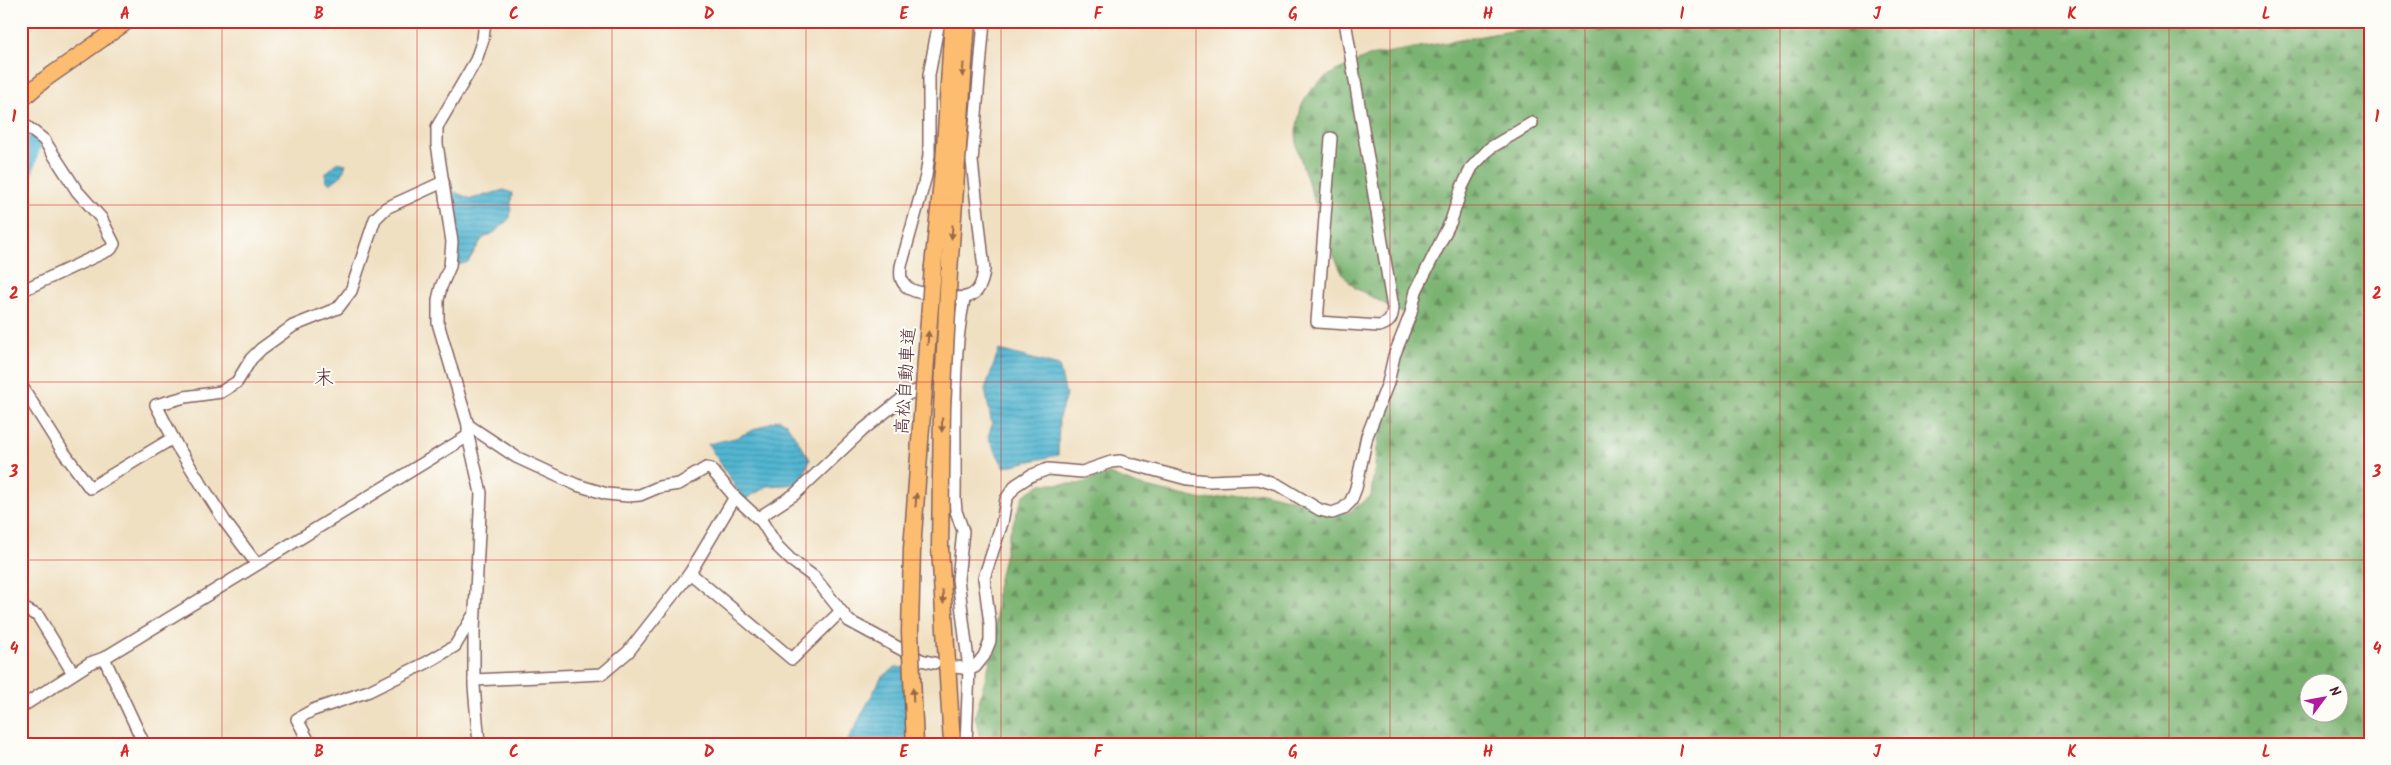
<svg xmlns="http://www.w3.org/2000/svg" width="2391" height="765" font-family="Kalam,'Klee One',sans-serif">
	<style>
		.forest { fill: url(#forest-firs); stroke: #62684e; fill-rule: evenodd }
		.water { fill: url(#water-rules); stroke: #4e6a7e }
		.lines { fill: none; stroke-linecap: round; stroke-linejoin: round }
		.river { stroke: #52b6d1; stroke-width: 16 }
		.minor-casing { stroke: #846360; stroke-width: 14 }
		.major-casing { stroke: #846360; stroke-width: 18 }
		.highway-casing { stroke: #846360; stroke-width: 19 }
		.minor { stroke: #fff; stroke-width: 11 }
		.major { stroke: #fcbd6f; stroke-width: 15 }
		.highway { stroke: #fcbd6f; stroke-width: 16 }
		.highway-bridge-casing { stroke: #846360; stroke-width: 19; stroke-linecap: butt }
		.highway-bridge { stroke: #fcbd6f; stroke-width: 16 }
		.oneway { fill: #9a664a }
		.grid { fill: none; stroke: #d62828; stroke-width: 1; stroke-opacity: 0.55 }
		.labels { text-anchor: middle; stroke-width: 4; stroke-linejoin: round; paint-order: stroke }
		.street-label { font-size: 18px; fill: #4a1f2b; stroke: #fdfcf7 }
		.quarter-label { font-size: 20px; fill: #4a1f2b; stroke: #fdfcf7 }
		.neatline { fill: none; stroke: #d62828; stroke-width: 2 }
		.grid-label { font-size: 16px; text-anchor: middle; font-weight: bold; fill: #d62828 }
	</style>
	<defs>
		<pattern id="forest-firs" width="22" height="20" patternUnits="userSpaceOnUse" patternTransform="scale(1.25)"><rect width="22" height="20" fill="#7ab271"/><path d="M5 1l3.5 6h-7zM16 11l3.5 6h-7z" fill="#66905d"/></pattern>
		<pattern id="water-rules" width="6" height="5" patternUnits="userSpaceOnUse" patternTransform="scale(1.25)"><rect width="6" height="5" fill="#52b6d1"/><path d="M0 2.5h6" fill="none" stroke="#4693aa"/></pattern>
	</defs>
	<rect width="100%" height="100%" fill="#fdfcf7"/>
	<filter id="ink" filterUnits="userSpaceOnUse"><feTurbulence type="fractalNoise" baseFrequency=".02" numOctaves="2"/><feDisplacementMap in="SourceGraphic" scale="10" xChannelSelector="R" yChannelSelector="G"/><feConvolveMatrix kernelMatrix="1 2 1 2 8 2 1 2 1" color-interpolation-filters="sRGB"/></filter>
	<filter id="wash" filterUnits="userSpaceOnUse"><feTurbulence type="fractalNoise" baseFrequency=".0096" numOctaves="4" result="noise"/><feDisplacementMap in="SourceGraphic" scale="20" xChannelSelector="R" yChannelSelector="G"/><feGaussianBlur stdDeviation="1.12" result="paint"/><feColorMatrix in="noise" values="0 0 0 0 0 0 0 0 0 0 0 0 0 0 0 0 0 1.4 0 .05"/><feComposite in="paint" operator="in"/></filter>
	<g filter="url(#wash)">
		<rect width="100%" height="100%" fill="#f0e0c2"/>
		<path class="forest" d="M1567,21H2370V744H981L975,717L995,643L997,588L1009,535L1023,496L1041,484H1078L1109,474L1137,485L1203,500L1262,492L1348,513L1371,496L1384,395L1405,327L1404,314L1355,288L1343,275L1329,246L1297,148L1296,131L1301,107L1309,92L1322,80L1336,71L1369,56ZM2308,682H2338V712H2308Z"/>
		<g class="water">
			<path d="M338,162L346,164L342,175L330,184L326,180V173Z"/>
			<path d="M443,187L471,199L504,190L512,193L510,218L495,232L482,239L468,262L458,265Z"/>
			<path d="M999,350L1059,366L1066,395L1059,417L1058,455L1004,467L988,437L992,425L985,389Z"/>
			<path d="M779,419L786,423L810,459L800,484L768,486L744,500L708,444L735,438Z"/>
			<path d="M896,667L904,668L919,677L925,744H846L881,678Z"/>
		</g>
		<g class="lines">
			<path class="river" d="M21,185L34,142"/>
		</g>
	</g>
	<g filter="url(#ink)">
		<g class="lines">
			<defs>
				<g id="minor">
					<path d="M939,21L929,75V155L926,176L901,266C900,275 900,281 907,287C914,293 925,293 933,295C960,299 981,304 984,269L972,161L984,21"/>
					<path d="M21,122L44,140L77,191L101,218L114,244L111,249L21,291"/>
					<path d="M1331,138L1317,322L1379,326C1390,323 1392,319 1393,308L1345,21"/>
					<path d="M964,299C951,363 956,433 955,499L956,511L963,531L958,579L969,669L966,744"/>
					<path d="M21,385L62,450L90,488L173,438"/>
					<path d="M468,425L516,457L577,485L607,494L628,496L640,495L659,487L679,484L706,468L711,469L735,497L762,522L777,546L791,560L814,577L849,621L921,660L934,663"/>
					<path d="M758,518L795,494L864,429L908,394L916,391L948,392"/>
					<path d="M256,563L226,523L177,446L156,405L185,397L221,392L237,382L251,359L261,349L293,326L338,308L351,291L375,219L386,208L443,182"/>
					<path d="M690,573L792,659L840,612"/>
					<path d="M21,607L38,616L73,673"/>
					<path d="M104,658L144,744"/>
					<path d="M956,667L969,669L975,667L984,656L990,641V624L984,578L1002,523L1006,499L1016,485L1030,476L1048,469L1082,472L1111,462L1120,461L1187,479L1209,481L1258,479L1278,485L1320,510L1332,513L1343,509L1351,501L1356,488L1367,436L1388,383L1394,356L1411,313L1416,291L1451,221L1462,187L1472,167L1490,148L1532,123"/>
					<path d="M474,680L602,674L628,652L690,573L735,497"/>
					<path d="M21,707L90,663L104,658L468,436"/>
					<path d="M310,744L297,719L313,710L369,691L426,663L455,646L474,614"/>
					<path d="M479,744L474,686V630L481,493L468,436V425L438,323V300L441,287L450,266L452,242L437,144V127L476,60L483,39L485,21"/>
				</g>
				<path id="major" d="M21,100L44,80L128,21"/>
				<g id="highway">
					<path d="M933,266L944,163L953,21"/>
					<path d="M949,272L967,21"/>
					<path d="M940,548L952,744"/>
					<path d="M910,632L912,549"/>
				</g>
			</defs>
			<use href="#minor" class="minor-casing"/>
			<use href="#major" class="major-casing"/>
			<use href="#highway" class="highway-casing"/>
			<use href="#minor" class="minor"/>
			<use href="#major" class="major"/>
			<use href="#highway" class="highway"/>
			<defs>
				<g id="highway-bridge">
					<path d="M940,548L942,409L949,272"/>
					<path d="M912,549L933,266"/>
					<path d="M910,632L915,744"/>
				</g>
			</defs>
			<use href="#highway-bridge" class="highway-bridge-casing"/>
			<use href="#highway-bridge" class="highway-bridge"/>
		</g>
		<defs><path id="oneway-solid" d="M-6-.8H1V-3.2L6.5 0L1 3.2V.8H-6Z" transform="scale(1.25)"/></defs>
		<g class="oneway">
			<use href="#oneway-solid" transform="translate(963 70) rotate(94)"/>
			<use href="#oneway-solid" transform="translate(952 232) rotate(94)"/>
			<use href="#oneway-solid" transform="translate(928 338) rotate(-86)"/>
			<use href="#oneway-solid" transform="translate(942 425) rotate(91)"/>
			<use href="#oneway-solid" transform="translate(916 500) rotate(-86)"/>
			<use href="#oneway-solid" transform="translate(943 597) rotate(86)"/>
			<use href="#oneway-solid" transform="translate(913 695) rotate(-92)"/>
		</g>
	</g>
	<path class="grid" d="M222,21V744M417,21V744M612,21V744M806,21V744M1001,21V744M1196,21V744M1390,21V744M1585,21V744M1780,21V744M1974,21V744M2169,21V744M21,205H2370M21,382H2370M21,560H2370"/>
	<g class="labels">
		<g class="street-label">
			<text transform="translate(905 381) rotate(-86)" y="6">高松自動車道</text>
		</g>
		<g class="quarter-label">
			<text x="324" y="384">末</text>
		</g>
	</g>
	<rect width="2391" height="765" fill="none" stroke="#fdfcf7" stroke-width="55"/>
	<g transform="translate(2324 698) rotate(58)"><circle r="24" fill="#fdfcf7" stroke="#b5a4a5"/>
	<path d="M0-4L9 19L0 12L-9 19Z" fill="#b5179e"/>
	<text y="-8" font-size="14" font-weight="bold" text-anchor="middle" fill="#4a1f2b">N</text>
	</g>
	<rect x="28" y="28" width="2336" height="710" class="neatline"/>
	<g class="grid-label">
		<text x="125" y="19">A</text>
		<text x="319" y="19">B</text>
		<text x="514" y="19">C</text>
		<text x="709" y="19">D</text>
		<text x="904" y="19">E</text>
		<text x="1098" y="19">F</text>
		<text x="1293" y="19">G</text>
		<text x="1488" y="19">H</text>
		<text x="1682" y="19">I</text>
		<text x="1877" y="19">J</text>
		<text x="2072" y="19">K</text>
		<text x="2266" y="19">L</text>
		<text x="14" y="122">1</text>
		<text x="2377" y="122">1</text>
		<text x="14" y="299">2</text>
		<text x="2377" y="299">2</text>
		<text x="14" y="477">3</text>
		<text x="2377" y="477">3</text>
		<text x="14" y="654">4</text>
		<text x="2377" y="654">4</text>
		<text x="125" y="757">A</text>
		<text x="319" y="757">B</text>
		<text x="514" y="757">C</text>
		<text x="709" y="757">D</text>
		<text x="904" y="757">E</text>
		<text x="1098" y="757">F</text>
		<text x="1293" y="757">G</text>
		<text x="1488" y="757">H</text>
		<text x="1682" y="757">I</text>
		<text x="1877" y="757">J</text>
		<text x="2072" y="757">K</text>
		<text x="2266" y="757">L</text>
	</g>
</svg>
